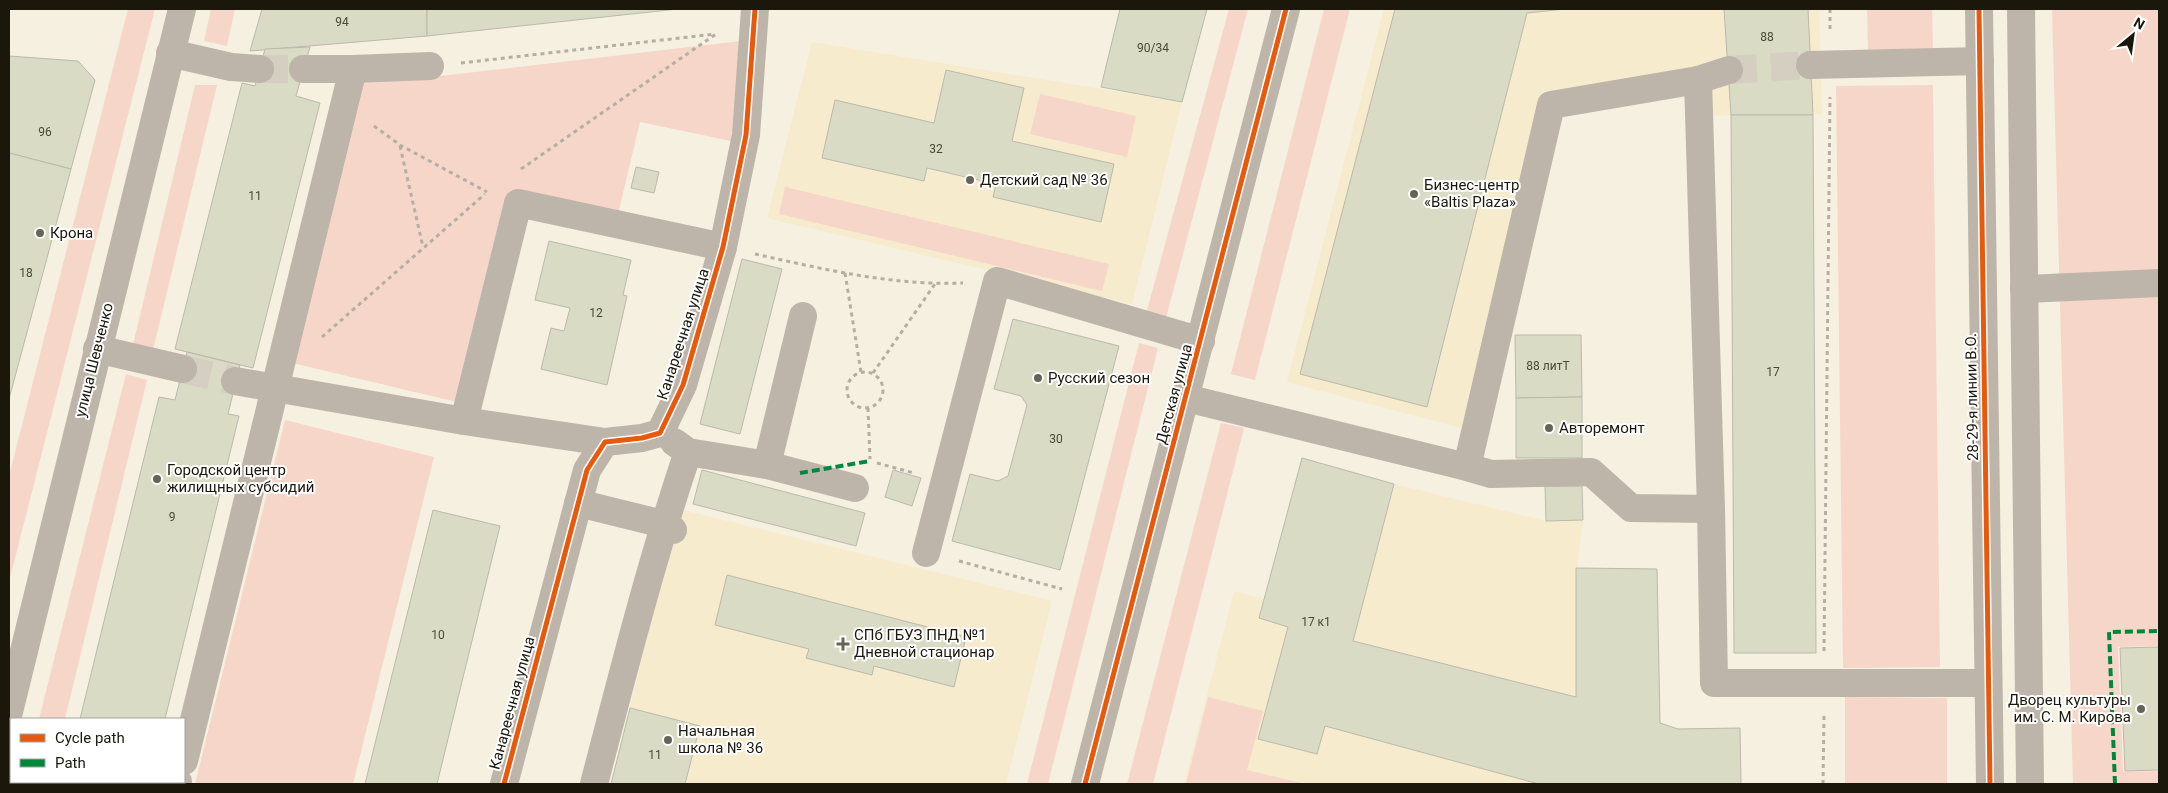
<svg xmlns="http://www.w3.org/2000/svg" width="2168" height="793" font-family="Roboto,sans-serif">
	<style>
		.built { fill: #f6ebcc }
		.green { fill: #f6d6c8 }
		.building { fill: #d9dbc4; stroke: #bab9ac }
		.lines { fill: none; stroke-linecap: round; stroke-linejoin: round }
		.minor-tunnel { stroke: #d4cfc0; stroke-width: 28; stroke-dasharray: 28 14; stroke-linecap: butt }
		.path { stroke: #b4aea4; stroke-width: 3; stroke-dasharray: 4 4; stroke-linecap: butt }
		.minor { stroke: #bdb4aa; stroke-width: 28 }
		.quiet { stroke: #00873e; stroke-width: 4; stroke-dasharray: 8 4; stroke-linecap: butt }
		.cycleway-casing { stroke: #fff; stroke-width: 8 }
		.cycleway { stroke: #e8590c; stroke-width: 5 }
		.poi-dot { fill: #676355; stroke: #fff; stroke-width: 2 }
		.labels { text-anchor: middle; stroke-width: 4; stroke-linejoin: round; paint-order: stroke }
		.number-label { font-size: 12px; fill: #4a4838 }
		.poi-label { font-size: 15px; fill: #1b170a; stroke: #fff; text-anchor: start }
		.street-label { font-size: 15px; fill: #1b170a; stroke: #fff }
	</style>
	<rect width="100%" height="100%" fill="#f5f0e0"/>
	<g class="built">
		<path d="M1384,9H1819L1822,114L1690,116L1689,79L1542,100L1461,428L1287,382Z"/>
		<path d="M812,42L1182,102L1132,304L767,218Z"/>
		<path d="M1302,458L1394,484L1546,521L1583,520L1577,568L1657,569L1660,723L1678,729L1740,728L1741,784H1184L1234,591L1264,599Z"/>
		<path d="M679,509L1052,601L1006,784H611Z"/>
	</g>
	<g class="green">
		<path d="M128,9H155L9,582V476Z"/>
		<path d="M211,9H235L227,46L204,41Z"/>
		<path d="M1229,9H1248L1166,318L1146,314Z"/>
		<path d="M1324,9H1350L1255,380L1231,374Z"/>
		<path d="M1867,9H1932L1933,49L1868,51Z"/>
		<path d="M2159,9V646L2118,647L2123,772L2159,771V784H2073L2052,10Z"/>
		<path d="M741,41L731,141L640,122L618,214L509,192L457,402L292,363L360,79L432,77Z"/>
		<path d="M195,85H217L152,354L132,349Z"/>
		<path d="M1933,85L1940,667L1843,668L1836,86Z"/>
		<path d="M1040,94L1136,116L1127,157L1030,134Z"/>
		<path d="M785,187L1109,264L1102,291L779,214Z"/>
		<path d="M1139,343L1158,348L1048,784H1027Z"/>
		<path d="M126,374L147,380L65,719H39Z"/>
		<path d="M285,420L434,457L353,784H195Z"/>
		<path d="M1221,423L1244,428L1153,784H1127Z"/>
		<path d="M1208,697L1263,711L1247,770L1306,784H1186Z"/>
		<path d="M1845,697L1947,698V784H1845Z"/>
	</g>
	<g class="building">
		<path d="M262,9H427V36L250,51Z"/>
		<path d="M427,9H678L427,36Z"/>
		<path d="M1120,9H1207L1182,102L1101,87Z"/>
		<path d="M1395,9H1565L1527,13L1427,407L1300,374Z"/>
		<path d="M1724,9H1808L1813,115H1731Z"/>
		<path d="M310,47L296,96L320,103L253,368L175,349L242,83L255,86L265,49Z"/>
		<path d="M9,56L78,61L95,80L71,169L9,153Z"/>
		<path d="M946,70L1024,88L1012,141L1114,164L1101,222L993,197L996,184L927,168L924,181L822,158L835,100L934,123Z"/>
		<path d="M1731,115H1813L1816,653H1734Z"/>
		<path d="M9,153L71,169L9,399Z"/>
		<path d="M636,167L659,172L654,193L631,188Z"/>
		<path d="M549,241L631,260L623,295L627,296L607,385L541,369L551,328L564,331L570,308L535,300Z"/>
		<path d="M742,259L782,269L740,434L700,424Z"/>
		<path d="M1013,319L1119,346L1060,570L952,541L970,474L998,481L1008,476L1027,405L1021,396L994,389Z"/>
		<path d="M1515,335H1581L1582,397L1516,398Z"/>
		<path d="M187,352L240,365L228,414L239,416L165,719H80L159,397L175,400Z"/>
		<path d="M1582,397V458H1516V398Z"/>
		<path d="M1302,458L1394,484L1353,641L1576,697V568L1657,569L1660,723L1678,729L1740,728L1741,784H1539L1325,726L1317,754L1258,739L1288,627L1259,618Z"/>
		<path d="M702,470L865,513L856,546L693,504Z"/>
		<path d="M893,470L921,478L912,506L885,497Z"/>
		<path d="M1545,486H1582L1583,520L1546,521Z"/>
		<path d="M433,510L500,526L437,784H365Z"/>
		<path d="M727,575L966,637L954,687L874,666L872,675L806,658L809,649L715,625Z"/>
		<path d="M2159,647V770L2125,771L2120,648Z"/>
		<path d="M630,708L700,726L685,784H611Z"/>
		<rect x="65" y="782" width="84" height="2"/>
	</g>
	<g class="lines">
		<g class="minor-tunnel">
			<path d="M260,69H303"/>
			<path d="M1729,70L1810,65"/>
			<path d="M183,369L235,381"/>
		</g>
		<g class="path">
			<path d="M1830,9V31"/>
			<path d="M461,63L715,34"/>
			<path d="M374,126L400,145L487,192"/>
			<path d="M400,146L423,247"/>
			<path d="M521,169L716,34"/>
			<path d="M755,254C823,269 893,286 963,283"/>
			<path d="M845,273L861,372"/>
			<path d="M322,337L485,194"/>
			<circle cx="865" cy="390" r="18"/>
			<path d="M873,373L935,284"/>
			<path d="M868,408L870,459"/>
			<path d="M877,463L914,473"/>
			<path d="M959,561L1062,589"/>
			<path d="M1824,651L1830,97"/>
			<path d="M1823,784L1824,715"/>
		</g>
		<g class="minor">
			<path d="M1979,9L1990,784"/>
			<path d="M2021,9L2030,784"/>
			<path d="M170,53L231,67L260,69"/>
			<path d="M1810,65L1980,61"/>
			<path d="M353,69L430,66"/>
			<path d="M1698,80L1711,509L1714,683H1988"/>
			<path d="M2024,289L2159,283"/>
			<path d="M97,349L183,369"/>
			<path d="M235,381L464,421L605,442"/>
			<path d="M1186,398L1467,467L1551,105L1698,80L1729,70"/>
			<path d="M464,421L518,203L723,247"/>
			<path d="M674,442L688,452L767,465L855,488"/>
			<path d="M767,465L803,316"/>
			<path d="M1467,467L1491,474L1591,472L1631,508L1711,509"/>
			<path d="M578,503L663,524L673,530"/>
			<path d="M926,553L997,281L1201,341"/>
			<path d="M9,712L182,9"/>
			<path d="M184,761L353,69H303"/>
			<path d="M178,784V782"/>
			<path d="M504,784L587,470L605,442L642,438L660,433L683,385L723,247L746,135L755,9"/>
			<path d="M594,784C623,673 651,561 688,452"/>
			<path d="M1085,784L1286,9"/>
		</g>
		<g class="quiet">
			<path d="M800,473L870,461"/>
			<path d="M2115,784L2109,632L2159,631"/>
		</g>
		<defs>
			<g id="cycleway">
				<path d="M1979,9L1990,784"/>
				<path d="M504,784L587,470L605,442L642,438L660,433L683,385L723,247L746,135L755,9"/>
				<path d="M1085,784L1286,9"/>
			</g>
		</defs>
		<use href="#cycleway" class="cycleway-casing"/>
		<use href="#cycleway" class="cycleway"/>
	</g>
	<g class="poi-dot">
		<circle cx="970" cy="180" r="5"/>
		<circle cx="1414" cy="194" r="5"/>
		<circle cx="40" cy="233" r="5"/>
		<circle cx="1038" cy="378" r="5"/>
		<circle cx="1549" cy="428" r="5"/>
		<circle cx="157" cy="479" r="5"/>
		<path d="M840.5 636.5h5v5h5v5h-5v5h-5v-5h-5v-5h5z"/>
		<circle cx="2141" cy="709" r="5"/>
		<circle cx="668" cy="740" r="5"/>
	</g>
	<g class="labels">
		<g class="number-label">
			<text x="342" y="26">94</text>
			<text x="1767" y="41">88</text>
			<text x="1153" y="52">90/34</text>
			<text x="45" y="136">96</text>
			<text x="936" y="153">32</text>
			<text x="255" y="200">11</text>
			<text x="26" y="277">18</text>
			<text x="596" y="317">12</text>
			<text x="1548" y="370">88 литТ</text>
			<text x="1773" y="376">17</text>
			<text x="1056" y="443">30</text>
			<text x="172" y="521">9</text>
			<text x="1316" y="626">17 к1</text>
			<text x="438" y="639">10</text>
			<text x="655" y="759">11</text>
		</g>
		<g class="poi-label">
			<text x="980" y="185">Детский сад № 36</text>
			<text x="1424" y="190">Бизнес-центр<tspan x="1424" dy="17">«Baltis Plaza»</tspan></text>
			<text x="50" y="238">Крона</text>
			<text x="1048" y="383">Русский сезон</text>
			<text x="1559" y="433">Авторемонт</text>
			<text x="167" y="475">Городской центр<tspan x="167" dy="17">жилищных субсидий</tspan></text>
			<text x="854" y="640">СПб ГБУЗ ПНД №1<tspan x="854" dy="17">Дневной стационар</tspan></text>
			<text x="2131" y="705" text-anchor="end">Дворец культуры<tspan x="2131" dy="17">им. С. М. Кирова</tspan></text>
			<text x="678" y="736">Начальная<tspan x="678" dy="17">школа № 36</tspan></text>
		</g>
		<g class="street-label">
			<text transform="translate(683 334) rotate(-72)" y="5">Канареечная улица</text>
			<text transform="translate(94 360) rotate(-76)" y="5">улица Шевченко</text>
			<text transform="translate(1174 394) rotate(-75)" y="5">Детская улица</text>
			<text transform="translate(1972 397) rotate(-91)" y="5">28-29-я линии В.О.</text>
			<text transform="translate(512 703) rotate(-75)" y="5">Канареечная улица</text>
		</g>
	</g>
	<rect width="2168" height="793" fill="none" stroke="#1b170a" stroke-width="20"/>
	<rect x="10" y="718" width="175" height="65" fill="#ffffff" stroke="#a4a29d"/>
	<rect x="20" y="734" width="25" height="8" fill="#e8590c" stroke="#a4a29d"/>
	<text x="55" y="743" font-size="15" fill="#1b170a">Cycle path</text>
	<rect x="20" y="759" width="25" height="8" fill="#00873e" stroke="#a4a29d"/>
	<text x="55" y="768" font-size="15" fill="#1b170a">Path</text>
	<g transform="translate(2133 35) rotate(29)" stroke="#ffffff" stroke-width="4" paint-order="stroke">
	<path d="M0-4L9 19L0 12L-9 19Z" fill="#1b170a"/>
	<text y="-8" font-size="14" font-weight="bold" text-anchor="middle" fill="#1b170a">N</text>
	</g>
</svg>
